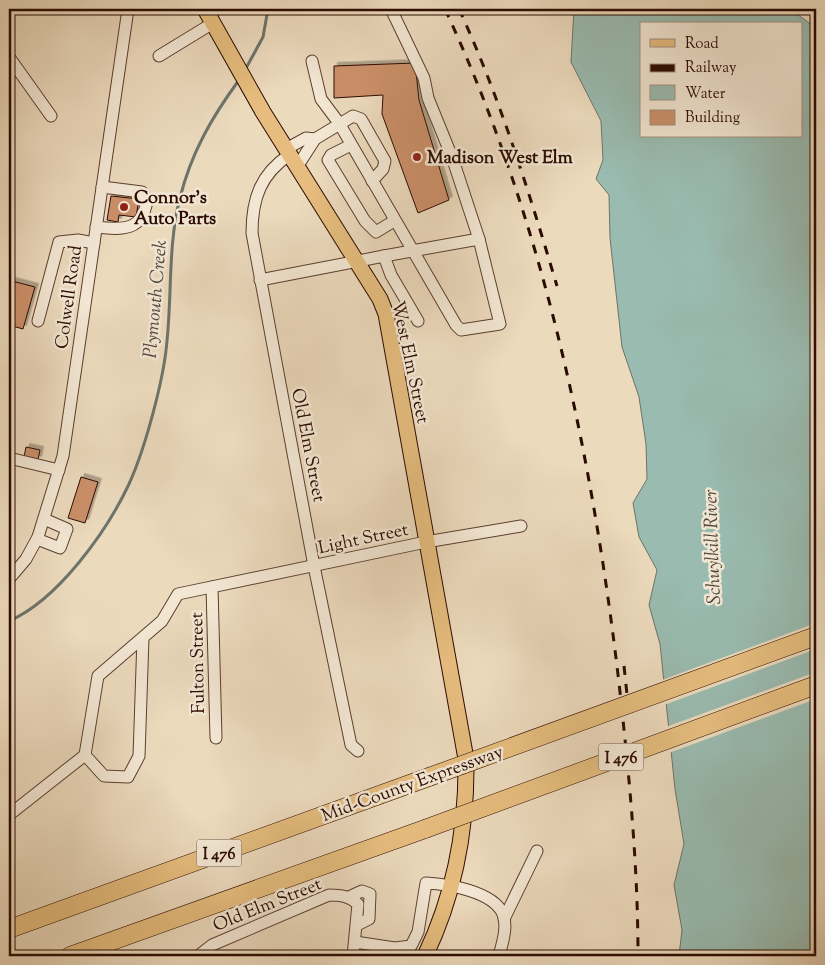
<svg xmlns="http://www.w3.org/2000/svg" width="825" height="965" font-family="'Sorts Mill Goudy',serif">
	<style>
		.water { fill: #99bbb0; stroke: #6d746a; fill-rule: evenodd }
		.pier { fill: #ecdabd }
		.lines { fill: none; stroke-linecap: round; stroke-linejoin: round }
		.stream { stroke: #6d746a; stroke-width: 3 }
		.building { fill: #cb9069; stroke: #2b0a00; filter: url(#shadow) }
		.minor-casing { stroke: #5b3e2f; stroke-width: 13 }
		.major-casing { stroke: #2b0a00; stroke-width: 17 }
		.highway-casing { stroke: #2b0a00; stroke-width: 19 }
		.minor { stroke: #f3e7d4; stroke-width: 11 }
		.major { stroke: #e6bd7e; stroke-width: 15 }
		.highway { stroke: #e6bd7e; stroke-width: 18 }
		.rail { stroke: #2b0a00; stroke-width: 3; stroke-dasharray: 9 9; stroke-linecap: butt }
		.highway-bridge-casing { stroke: #2b0a00; stroke-width: 19; stroke-linecap: butt }
		.highway-bridge { stroke: #e6bd7e; stroke-width: 18 }
		.poi-dot { fill: #8f2418; stroke: #f3e7d4; stroke-width: 2 }
		.labels { text-anchor: middle; stroke-width: 5; stroke-linejoin: round; paint-order: stroke }
		.shield { fill: #f3e7d4; stroke: #674c40; stroke-width: 1 }
		.shield-label { font-size: 16px; font-weight: bold; fill: #2b0a00 }
		.poi-label { font-size: 18px; font-weight: bold; fill: #2b0a00; stroke: #f3e7d4; text-anchor: start }
		.street-label { font-size: 18px; fill: #2b0a00; stroke: #f3e7d4 }
		.water-label { font-size: 19px; font-style: italic; fill: #52483e; stroke: #f3e7d4 }
	</style>
	<defs>
		<filter id="shadow"><feDropShadow dx="3.5" dy="-3.5" stdDeviation="0" flood-color="#0004"/></filter>
	</defs>
	<rect width="100%" height="100%" fill="#ecdabd"/>
	<filter id="stains"><feTurbulence type="fractalNoise" baseFrequency=".004" numOctaves="4"/><feColorMatrix values="0 0 0 0 .2 0 0 0 0 .09 0 0 0 0 .02 0 0 0 .5 -.17"/></filter>
	<radialGradient id="worn" r=".72"><stop offset=".6" stop-color="#630" stop-opacity="0"/><stop offset="1" stop-color="#630" stop-opacity=".3"/></radialGradient>
	<path class="water" d="M574,9H790L816,28V53L810,60L816,103V956H679L682,930L674,885L684,844L675,789L660,644L649,605L657,570L639,537L633,503L647,479L646,444L639,397L622,347L610,238L609,195L596,179L603,160L601,121L571,62ZM641,24H801V136H641Z"/>
	<g class="pier">
		<path d="M816,623V649L664,705L662,680Z"/>
		<path d="M816,672V699L669,753L666,727Z"/>
	</g>
	<g class="lines">
		<g class="stream">
			<path d="M245,70L263,37L268,9"/>
			<path d="M9,621C58,600 107,531 129,484C145,449 164,379 167,341C172,293 168,244 180,198C191,153 212,117 239,80"/>
		</g>
	</g>
	<g class="building">
		<path d="M415,63L419,100L449,200L418,213L382,114L383,95L334,98V66Z"/>
		<path d="M111,196L139,199L136,217L119,215L118,222L107,220Z"/>
		<path d="M12,281L35,287L23,329L9,325V292Z"/>
		<path d="M26,447L40,450L38,460L24,457Z"/>
		<path d="M81,477L98,482L85,523L68,518Z"/>
	</g>
	<g class="lines">
		<defs>
			<g id="minor">
				<path d="M159,56L213,23"/>
				<path d="M9,57L51,116"/>
				<path d="M312,61L321,99L339,123L456,325L461,330L500,324L479,239L452,157L428,98L424,78L391,9"/>
				<path d="M351,145L331,155L328,160L365,221L376,232L394,221"/>
				<path d="M286,149L306,138L315,139"/>
				<path d="M289,155C261,174 252,198 252,233L314,566L351,745L358,751"/>
				<path d="M297,167L315,139L353,116L361,119L385,161L383,169L372,181"/>
				<path d="M96,227C123,230 143,231 147,200L142,192L102,187"/>
				<path d="M384,256L479,239"/>
				<path d="M260,280L384,256L391,275L418,321"/>
				<path d="M38,321L59,242L78,240L94,243"/>
				<path d="M9,458L59,470"/>
				<path d="M37,539L60,548L67,529L44,519"/>
				<path d="M9,579L26,559L38,537L63,456L128,9"/>
				<path d="M212,587L216,738"/>
				<path d="M143,638L139,756L128,777L104,776L85,755L98,676L162,621L178,594L426,542L521,526"/>
				<path d="M9,815L85,755"/>
				<path d="M349,897L362,891L370,894L369,919L357,925"/>
				<path d="M504,919L537,851"/>
				<path d="M355,942L395,948L411,946L418,932L426,883C447,884 493,891 503,914C508,927 502,944 499,956"/>
				<path d="M198,956L212,945L329,895C341,895 349,896 358,904L353,956"/>
			</g>
			<path id="major" d="M205,9L263,112L380,299L386,314L466,759C467,827 455,894 425,956"/>
			<g id="highway">
				<path d="M9,929L429,777"/>
				<path d="M70,956L425,829"/>
			</g>
		</defs>
		<use href="#minor" class="minor-casing"/>
		<use href="#major" class="major-casing"/>
		<use href="#highway" class="highway-casing"/>
		<use href="#minor" class="minor"/>
		<use href="#major" class="major"/>
		<use href="#highway" class="highway"/>
		<g class="rail">
			<path d="M445,9C543,220 592,452 619,683C629,774 638,865 638,956"/>
			<path d="M459,9C500,98 529,192 557,286"/>
			<path d="M624,666L628,704"/>
		</g>
		<defs>
			<g id="highway-bridge">
				<path d="M429,777L816,636"/>
				<path d="M425,829L816,685"/>
			</g>
		</defs>
		<use href="#highway-bridge" class="highway-bridge-casing"/>
		<use href="#highway-bridge" class="highway-bridge"/>
	</g>
	<g class="poi-dot">
		<circle cx="417" cy="157" r="5"/>
		<circle cx="124" cy="207" r="5"/>
	</g>
	<g class="labels">
		<g class="shield">
			<rect x="598.5" y="743.5" width="45" height="27" rx="4"/>
			<rect x="196.5" y="839.5" width="45" height="27" rx="4"/>
		</g>
		<g class="shield-label">
			<text x="621" y="763">I 476</text>
			<text x="219" y="859">I 476</text>
		</g>
		<g class="poi-label">
			<text x="427" y="163">Madison West Elm</text>
			<text x="134" y="203">Connor's<tspan x="134" dy="21">Auto Parts</tspan></text>
		</g>
		<g class="street-label">
			<text transform="translate(68 297) rotate(-82)" y="6">Colwell Road</text>
			<text transform="translate(411 362) rotate(78)" y="6">West Elm Street</text>
			<text transform="translate(309 445) rotate(79)" y="6">Old Elm Street</text>
			<text transform="translate(363 538) rotate(-12)" y="6">Light Street</text>
			<text transform="translate(197 663) rotate(-91)" y="6">Fulton Street</text>
			<text transform="translate(412 783) rotate(-20)" y="6">Mid-County Expressway</text>
			<text transform="translate(267 904) rotate(-22)" y="6">Old Elm Street</text>
		</g>
		<g class="water-label">
			<text transform="translate(154 299) rotate(-85)" y="7">Plymouth Creek</text>
			<text transform="translate(711 547) rotate(-92)" y="7">Schuylkill River</text>
		</g>
	</g>
	<rect width="825" height="965" fill="none" stroke="#ecdabd" stroke-width="30"/>
	<rect x="10" y="10" width="805" height="945" fill="none" stroke="#2b0a00" stroke-width="2.5"/>
	<rect x="15" y="15" width="795" height="935" fill="none" stroke="#2b0a00"/>
	<rect x="640" y="22" width="162" height="115" fill="#f3e7d4" stroke="#a38f7f"/>
	<rect x="650" y="39" width="25" height="8" fill="#e6bd7e" stroke="#a38f7f"/>
	<text x="685" y="48" font-size="15" fill="#2b0a00">Road</text>
	<rect x="650" y="64" width="25" height="8" fill="#2b0a00" stroke="#a38f7f"/>
	<text x="685" y="72" font-size="15" fill="#2b0a00">Railway</text>
	<rect x="650" y="85" width="25" height="15" fill="#99bbb0" stroke="#a38f7f"/>
	<text x="685" y="98" font-size="15" fill="#2b0a00">Water</text>
	<rect x="650" y="110" width="25" height="15" fill="#cb9069" stroke="#a38f7f"/>
	<text x="685" y="122" font-size="15" fill="#2b0a00">Building</text>
	<rect width="100%" height="100%" filter="url(#stains)"/>
	<rect width="100%" height="100%" fill="url(#worn)"/>
</svg>
